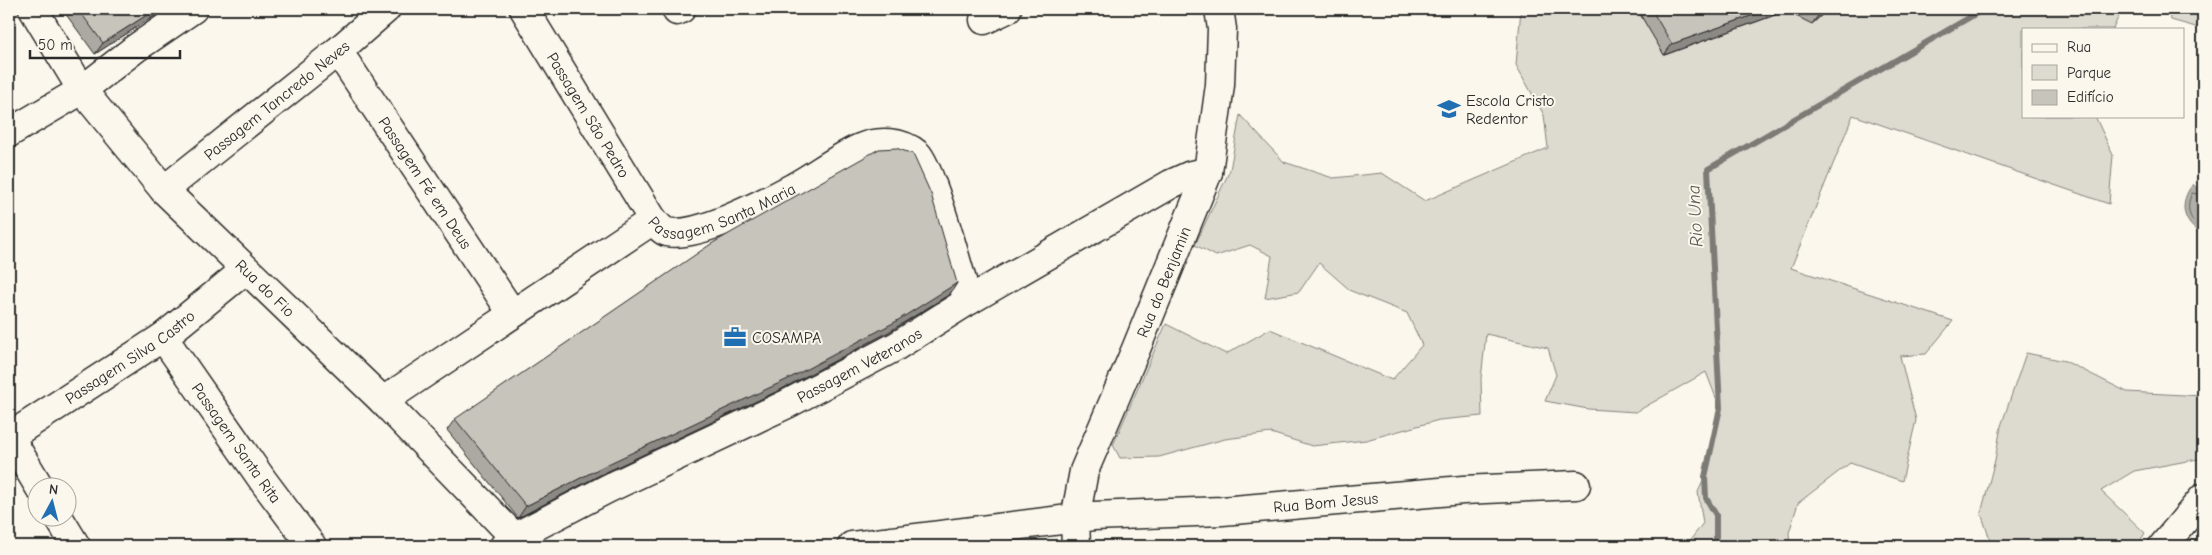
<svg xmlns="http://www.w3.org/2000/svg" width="2212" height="555" font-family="'Comic Neue',sans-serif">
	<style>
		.green { fill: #dddad0; stroke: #84827e }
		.water { fill: #b1afa7; stroke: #7b7a75 }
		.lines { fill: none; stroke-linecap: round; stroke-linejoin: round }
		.shore { stroke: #61605d; stroke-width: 1 }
		.stream { stroke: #7b7a75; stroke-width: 6 }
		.minor-casing { stroke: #2b2b2b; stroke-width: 31 }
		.major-casing { stroke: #2b2b2b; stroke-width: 31 }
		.minor { stroke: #fbf7ec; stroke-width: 28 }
		.major { stroke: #fbf7ec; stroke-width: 28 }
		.wall { fill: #aba9a2; stroke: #2b2b2b }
		.shaded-wall { fill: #8b8984; stroke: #2b2b2b }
		.building { fill: #c7c4bc; stroke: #2b2b2b }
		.labels { text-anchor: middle; stroke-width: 4; stroke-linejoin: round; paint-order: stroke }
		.street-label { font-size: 16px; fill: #2b2b2b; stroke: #fbf7ec }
		.poi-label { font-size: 16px; fill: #2b2b2b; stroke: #fbf7ec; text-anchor: start }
		.water-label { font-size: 18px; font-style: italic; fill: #5a5956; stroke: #fbf7ec }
	</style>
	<rect width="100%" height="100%" fill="#fbf7ec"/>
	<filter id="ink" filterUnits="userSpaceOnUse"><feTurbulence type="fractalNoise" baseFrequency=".02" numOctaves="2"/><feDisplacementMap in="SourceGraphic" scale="10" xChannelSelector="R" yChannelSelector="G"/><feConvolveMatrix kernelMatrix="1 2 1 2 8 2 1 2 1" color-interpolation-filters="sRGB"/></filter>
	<g filter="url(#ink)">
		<g class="green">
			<path d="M1521,9H1637L1665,55L1786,11L1828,9H2122L2113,29H2023V116H2095L2113,155L2109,204L1853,115L1791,268L1953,321L1926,354L1900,356L1916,420L1902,481L1850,463L1798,503L1789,533L1790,546H1686L1703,523L1698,492L1705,477L1720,408L1706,372L1636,412L1588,409L1545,401L1556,375L1548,348L1486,334L1481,379L1482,416L1439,420L1366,440L1312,446L1271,433L1225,439L1159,457L1120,458L1113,445L1166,324L1226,354L1270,329L1392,380L1422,345L1407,313L1351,291L1319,263L1299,292L1265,298L1272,256L1250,245L1216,256L1195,245L1230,170L1240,115L1284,162L1333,178L1382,173L1425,201L1548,148L1544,115L1516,65Z"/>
			<path d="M2166,9H2203V29L2171,20Z"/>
			<path d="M2026,353L2065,361L2127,392L2203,396V458L2134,471L2101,491L2145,533L2137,546H1992L1981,513L1995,460L2001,426Z"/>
		</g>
		<path class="water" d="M2193,184L2199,191L2203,190V235C2182,223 2178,203 2193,184Z"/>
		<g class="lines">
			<path class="shore" d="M2203,195L2192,193C2185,208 2189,222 2203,229"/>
			<path class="stream" d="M1714,546L1716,540V515L1706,498L1705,477L1720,408L1708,169L1984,9"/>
			<defs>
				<g id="minor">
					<path id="s1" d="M33,9L82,90L164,190L383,401L523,546"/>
					<path id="s2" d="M524,9L653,220C657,224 662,231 667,232C697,239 766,202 794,187C816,175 837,158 860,148C878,140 902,141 917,154C932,168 960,276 968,301"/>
					<path d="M677,11L681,9"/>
					<path d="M984,20L1007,9"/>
					<path id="s3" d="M338,51L512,313"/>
					<path d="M9,133L82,90L136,48L193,9"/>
					<path id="s4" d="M164,190L338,51L386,9"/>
					<path id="s5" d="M163,337L264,482L312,546"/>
					<path d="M383,401L653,220"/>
					<path d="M9,436L40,488"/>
					<path id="s6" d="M9,437L163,337L245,270"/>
					<path d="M59,518L76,546"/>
					<path id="s7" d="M504,546L515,537L607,489L787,404L895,347L968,301L1171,184L1191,175L1208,172"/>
					<path id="s8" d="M852,546L1093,516L1222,511L1463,490L1576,485"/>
					<path d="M2163,546L2203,498"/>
				</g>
				<g id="major">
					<path id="s9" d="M1076,546L1075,519L1084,471L1136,349L1208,172L1220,85L1222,29L1219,9"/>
				</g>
			</defs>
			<use href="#minor" class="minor-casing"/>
			<use href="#major" class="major-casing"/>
			<use href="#minor" class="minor"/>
			<use href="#major" class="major"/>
		</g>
		<g class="wall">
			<path d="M62,9H165L95,54Z"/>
			<path d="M1637,9H1828L1812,24L1786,11L1664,55Z"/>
			<path d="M957,283L950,294L887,333L780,390L600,475L518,518L447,430L455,419Z"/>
		</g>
		<g class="shaded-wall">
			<path d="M156,9H165L95,54L103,43Z"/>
			<path d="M1770,9H1787L1786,11L1664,55L1672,44Z"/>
			<path d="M1825,9H1828L1812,24L1820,13Z"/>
			<path d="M957,283L950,294L887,333L780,390L600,475L518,518L526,506Z"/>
		</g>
		<g class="building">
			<path d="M78,9H156L103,43Z"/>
			<path d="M1651,9H1770L1672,44Z"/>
			<path d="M1811,9H1825L1820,13Z"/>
			<path d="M896,148L913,154L931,194L957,283L895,322L788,379L608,464L526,506L455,419L711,244L879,149Z"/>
		</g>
	</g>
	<defs>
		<symbol id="school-bare" viewBox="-9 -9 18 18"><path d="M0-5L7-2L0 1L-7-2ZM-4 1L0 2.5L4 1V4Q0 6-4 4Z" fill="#1f6fb2" stroke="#fbf7ec" stroke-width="2.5" paint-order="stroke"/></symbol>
		<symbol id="office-bare" viewBox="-9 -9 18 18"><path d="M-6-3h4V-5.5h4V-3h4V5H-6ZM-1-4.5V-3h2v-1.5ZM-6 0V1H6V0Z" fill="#1f6fb2" stroke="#fbf7ec" stroke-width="2.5" paint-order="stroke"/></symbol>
	</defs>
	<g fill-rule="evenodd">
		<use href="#school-bare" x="1433" y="93" width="32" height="32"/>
		<use href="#office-bare" x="719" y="321" width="32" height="32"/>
	</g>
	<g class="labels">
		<g class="street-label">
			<text dy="6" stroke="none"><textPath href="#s4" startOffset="144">Passagem Tancredo Neves</textPath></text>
			<text dy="6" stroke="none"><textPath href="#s2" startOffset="124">Passagem São Pedro</textPath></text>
			<text dy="6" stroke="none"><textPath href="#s3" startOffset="158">Passagem Fé em Deus</textPath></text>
			<text dy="6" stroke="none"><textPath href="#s2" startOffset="324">Passagem Santa Maria</textPath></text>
			<text dy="6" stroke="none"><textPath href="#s9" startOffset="281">Rua do Benjamin</textPath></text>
			<text dy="6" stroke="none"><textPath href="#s1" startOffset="365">Rua do Fio</textPath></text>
			<text dy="6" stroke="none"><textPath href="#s6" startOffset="145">Passagem Silva Castro</textPath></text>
			<text dy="6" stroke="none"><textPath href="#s7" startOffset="399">Passagem Veteranos</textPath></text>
			<text dy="6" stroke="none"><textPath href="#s5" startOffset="129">Passagem Santa Rita</textPath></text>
			<text dy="6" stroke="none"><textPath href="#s8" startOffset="476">Rua Bom Jesus</textPath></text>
		</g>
		<g class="poi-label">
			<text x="1466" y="106">Escola Cristo<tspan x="1466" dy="18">Redentor</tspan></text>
			<text x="752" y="343">COSAMPA</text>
		</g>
		<g class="water-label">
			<text transform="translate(1695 216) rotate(-93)" y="6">Rio Una</text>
		</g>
	</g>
	<rect width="2212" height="555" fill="none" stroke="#fbf7ec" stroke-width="30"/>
	<rect x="15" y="15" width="2182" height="525" fill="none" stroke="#2b2b2b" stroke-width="2" filter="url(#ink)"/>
	<rect x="2022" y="28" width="162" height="90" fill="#fbf7ec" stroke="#a8a59f"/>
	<rect x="2032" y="44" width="25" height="8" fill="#fbf7ec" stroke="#a8a59f"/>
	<text x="2067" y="52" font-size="15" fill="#2b2b2b">Rua</text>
	<rect x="2032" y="65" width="25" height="15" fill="#dddad0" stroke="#a8a59f"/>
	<text x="2067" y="78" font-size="15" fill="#2b2b2b">Parque</text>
	<rect x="2032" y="90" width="25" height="15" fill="#c7c4bc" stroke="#a8a59f"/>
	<text x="2067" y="102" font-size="15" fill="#2b2b2b">Edifício</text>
	<g transform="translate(52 502) rotate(7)"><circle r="24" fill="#fbf7ec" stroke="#a8a59f"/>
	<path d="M0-4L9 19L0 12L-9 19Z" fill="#1f6fb2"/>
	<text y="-8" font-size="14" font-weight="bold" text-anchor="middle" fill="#2b2b2b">N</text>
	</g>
	<path d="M30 50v8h150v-8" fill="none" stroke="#2b2b2b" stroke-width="2.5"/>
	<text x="38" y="50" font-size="15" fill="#2b2b2b" stroke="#fbf7ec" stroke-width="4" paint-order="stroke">50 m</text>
</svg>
